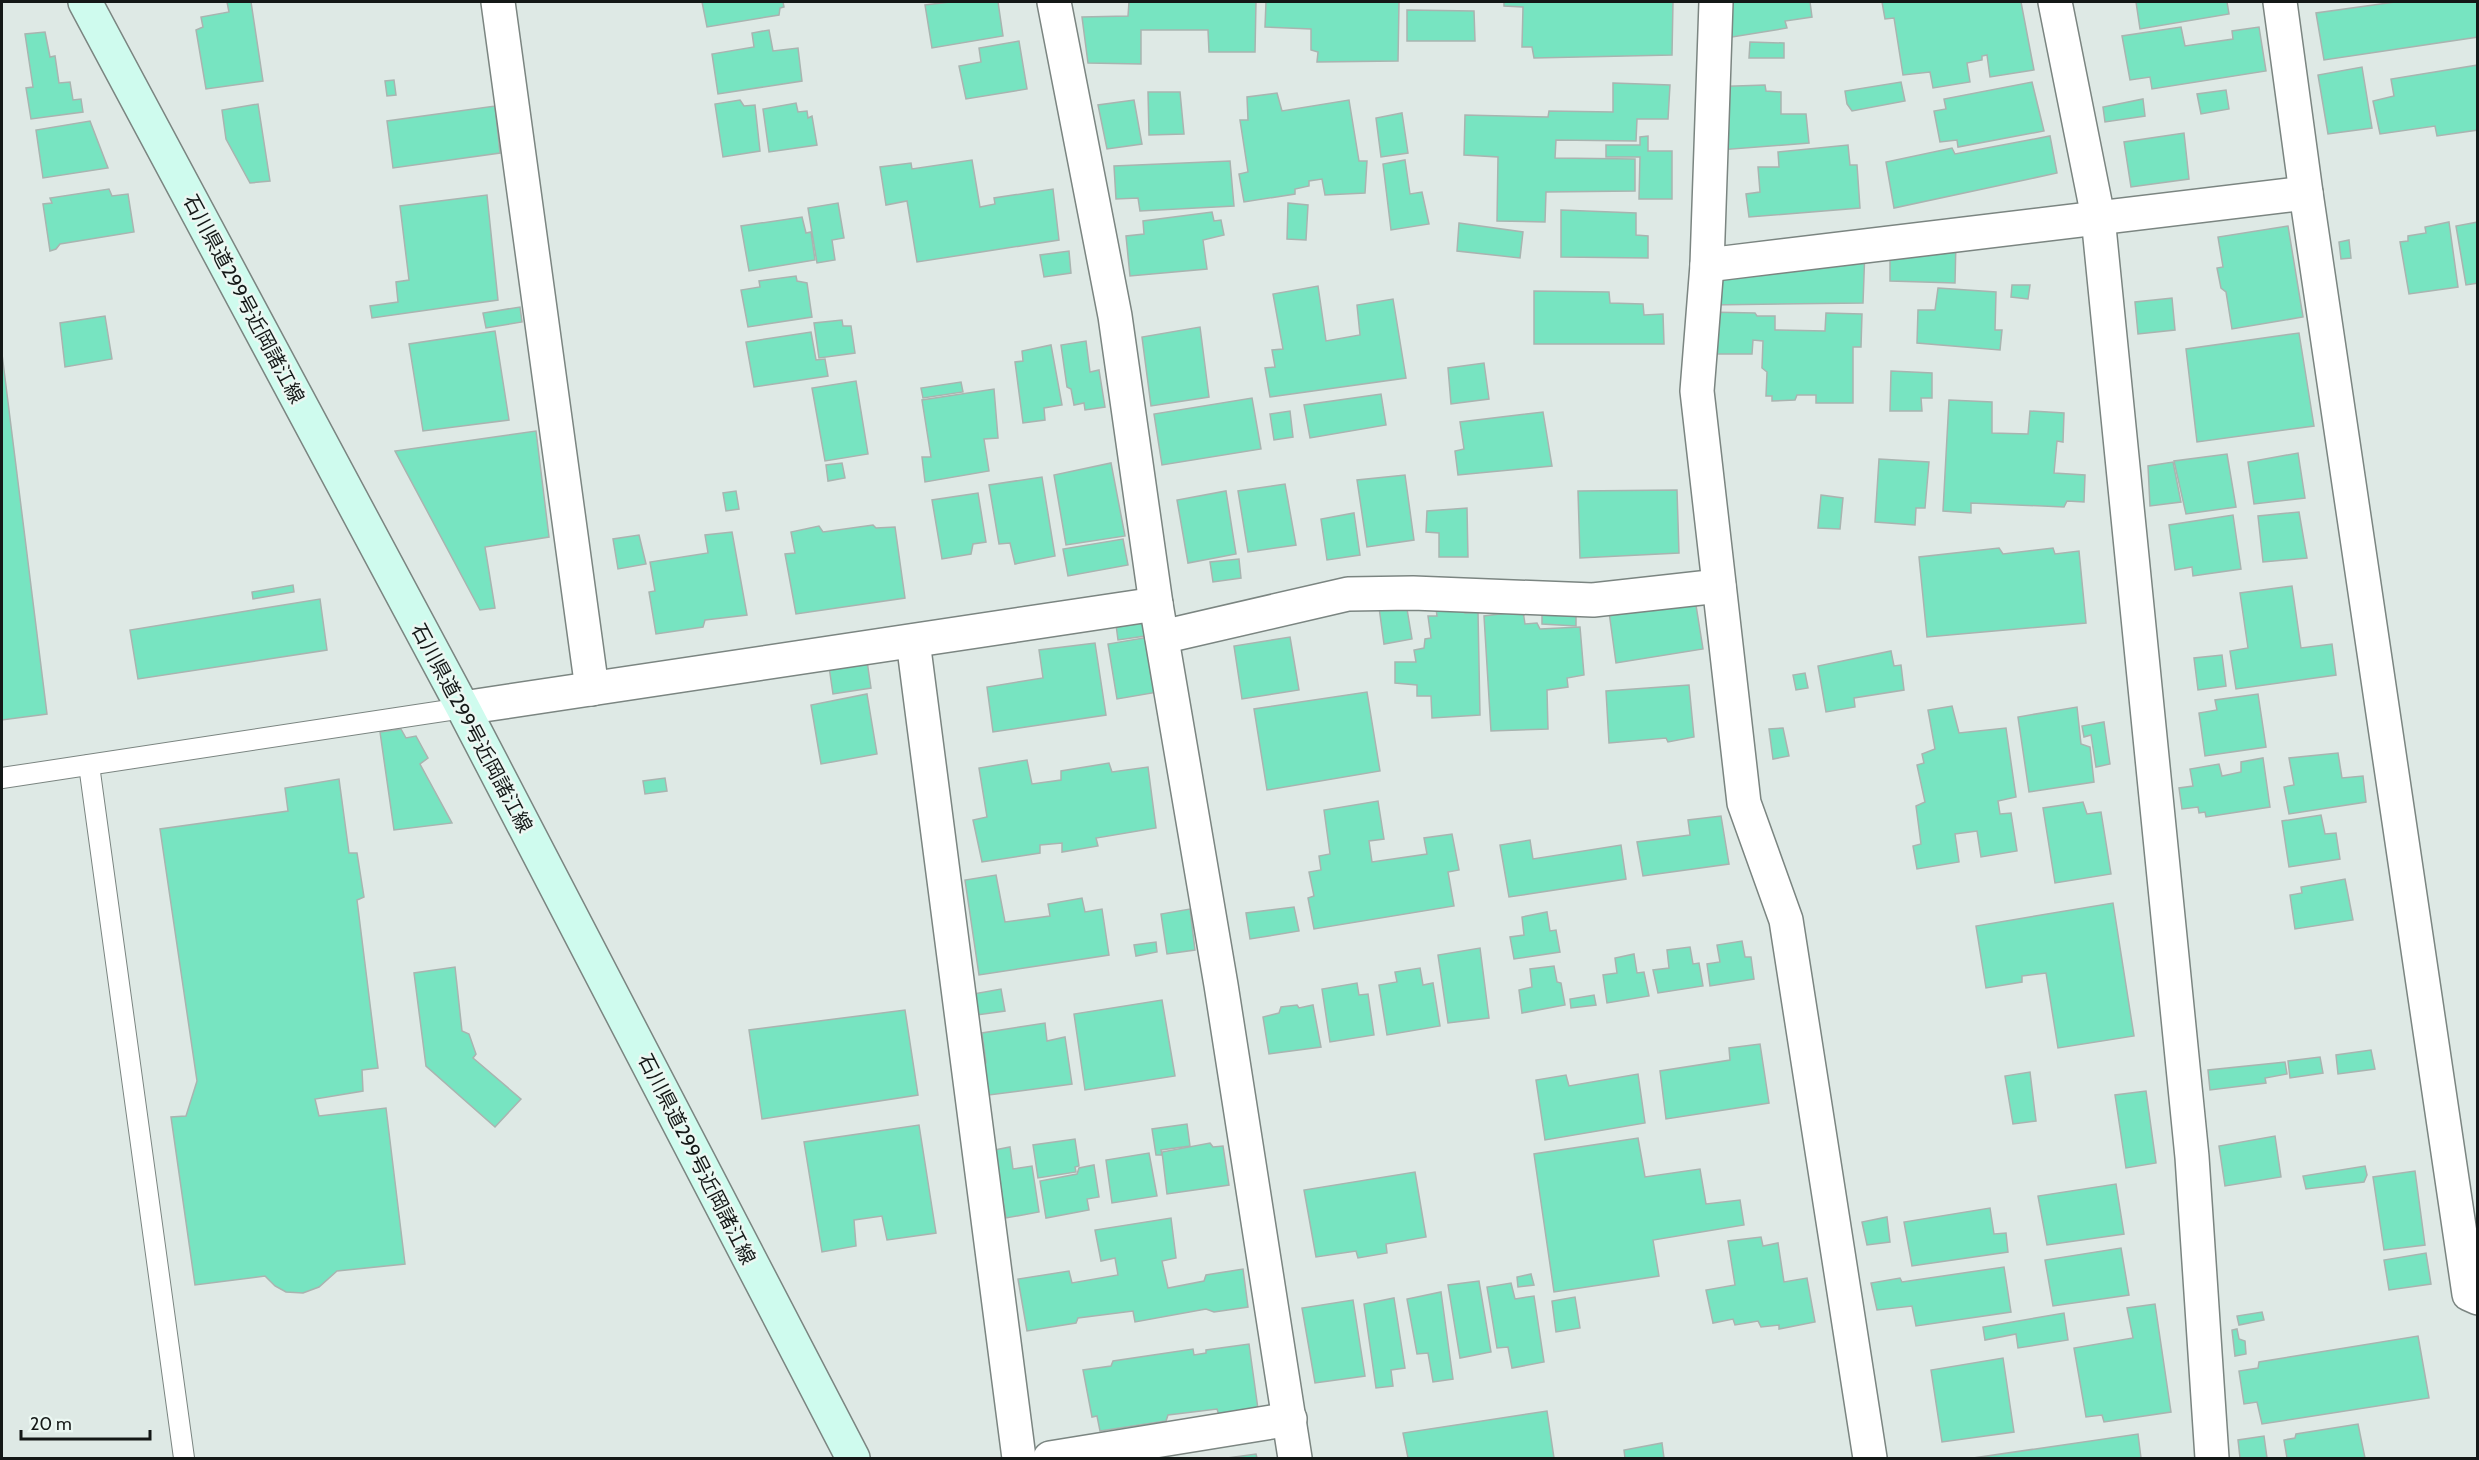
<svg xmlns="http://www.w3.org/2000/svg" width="2479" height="1460" font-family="Cabin,'Noto Sans JP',sans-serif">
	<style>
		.building { fill: #77e4c1; stroke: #a9b4b0; stroke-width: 1.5 }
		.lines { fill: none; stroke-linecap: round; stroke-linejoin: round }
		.service-casing { stroke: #7b8581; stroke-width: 22 }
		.minor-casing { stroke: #7b8581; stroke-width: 36 }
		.secondary-casing { stroke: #7b8581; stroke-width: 36 }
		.service { stroke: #fff; stroke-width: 20 }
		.minor { stroke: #fff; stroke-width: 33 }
		.secondary { stroke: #cffbee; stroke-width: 33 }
		.labels { text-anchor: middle; stroke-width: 5; stroke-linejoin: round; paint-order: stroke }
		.street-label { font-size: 20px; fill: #141817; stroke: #ebf7f2 }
	</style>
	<rect width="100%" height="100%" fill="#dee9e5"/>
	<g class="building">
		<path d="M227,2H251L263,81L206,89L196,30L203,27L201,17L229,12Z"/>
		<path d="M702,2H783L784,7L780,8L779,15L707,27Z"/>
		<path d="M950,2H998L1003,36L932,48L925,5Z"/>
		<path d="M1129,2H1256L1255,52H1209L1208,30H1141V64L1088,63L1082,17L1128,16Z"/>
		<path d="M1266,2H1399L1398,61L1317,62L1318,52L1311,50V29L1265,27Z"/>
		<path d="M1504,2H1673L1672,55L1534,58L1532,47H1522L1523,7L1504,6Z"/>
		<path d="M1712,2H1810L1812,17L1785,21L1787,28L1720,39Z"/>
		<path d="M1882,2H2021L2034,70L1990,77L1987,55L1982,56V60L1967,63L1970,82L1933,88L1930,72L1903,75L1894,18L1885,19Z"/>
		<path d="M2127,2H2227L2229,14L2140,29L2136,2Z"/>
		<path d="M2395,2H2478V37L2324,60L2316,13Z"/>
		<path d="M1407,10L1474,11L1475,41H1407Z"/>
		<path d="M2181,27L2185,46L2233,39L2232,31L2259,27L2266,71L2152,89L2150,77L2130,80L2122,36Z"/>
		<path d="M769,30L773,51L798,48L802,81L718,94L712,54L754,47L752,33Z"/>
		<path d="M45,32L50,57L55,56L59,83L70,82L73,100L81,99L83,112L31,119L26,88L33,87L25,34Z"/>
		<path d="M1019,41L1027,89L966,99L959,66L981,62L979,48Z"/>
		<path d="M1750,42L1784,43V58H1749Z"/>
		<path d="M2478,65V130L2437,136L2435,126L2380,134L2373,101L2394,96L2391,79Z"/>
		<path d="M2362,67L2372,128L2328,134L2318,75Z"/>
		<path d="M394,80L396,95L387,96L385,81Z"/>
		<path d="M1901,82L1905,101L1852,111L1847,104L1845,91Z"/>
		<path d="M2032,82L2044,131L1958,147L1957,140L1940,142L1934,111L1946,109L1944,99Z"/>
		<path d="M1613,83L1670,85L1668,119H1637L1636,141L1556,140L1555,158L1635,159V191L1546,192L1545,222L1497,221L1498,157L1464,155L1465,115L1548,117L1549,111L1613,112Z"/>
		<path d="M1765,85L1766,91L1781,92V114H1806L1809,143L1706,151V87Z"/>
		<path d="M2226,90L2229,109L2201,114L2197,94Z"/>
		<path d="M1148,92H1180L1184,134L1149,135Z"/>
		<path d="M1277,93L1282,111L1349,100L1359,161H1367L1365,193L1325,195L1322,179L1309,181V186L1295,189V194L1244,202L1239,174L1248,172L1240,120H1248L1247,97Z"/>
		<path d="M2143,99L2145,116L2105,122L2103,107Z"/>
		<path d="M740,100L744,106L755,105L760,151L723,157L715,104Z"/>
		<path d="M1134,100L1142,144L1107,149L1098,105Z"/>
		<path d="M796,103L798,112L807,111L808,118L812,116L817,145L769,152L763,109Z"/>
		<path d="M258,104L270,181L250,183L226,139L222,110Z"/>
		<path d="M495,106L500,153L393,168L387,121Z"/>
		<path d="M1402,113L1408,153L1381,157L1376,118Z"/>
		<path d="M90,121L108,168L43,178L36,130Z"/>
		<path d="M2184,133L2189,179L2131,187L2124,142Z"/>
		<path d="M1648,136V151H1672V199H1639L1640,157H1606V145H1640V137Z"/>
		<path d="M2050,136L2057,173L1894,208L1886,162L1952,148L1955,154Z"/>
		<path d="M1848,145L1850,165H1857L1860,208L1749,217L1746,194L1760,192L1758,167H1779L1778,152Z"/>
		<path d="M972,160L980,207L995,204L994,198L1053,189L1059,240L917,262L907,201L886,205L880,167L911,163L912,169Z"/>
		<path d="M1405,160L1410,194L1422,192L1429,224L1391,230L1383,164Z"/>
		<path d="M1230,161L1234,206L1140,211L1138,198L1116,199L1114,166Z"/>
		<path d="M109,189L112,196L128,194L134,232L60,244L56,249L50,251L43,204L52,203L50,198Z"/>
		<path d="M487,195L498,300L372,318L370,306L398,302L396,282L409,280L400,206Z"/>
		<path d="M838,203L844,238L832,240L835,260L817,263L808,208Z"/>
		<path d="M1288,203L1308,205L1306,240L1287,239Z"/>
		<path d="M1561,210L1636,213V235L1648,236V258L1561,257Z"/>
		<path d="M1212,212L1214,221L1221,220L1224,235L1203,240L1207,269L1130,276L1126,236L1144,234L1143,221Z"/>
		<path d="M802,217L806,233L811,232L815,260L749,271L741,226Z"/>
		<path d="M2449,222L2458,287L2409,294L2400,242L2408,241V236L2426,233L2425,227Z"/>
		<path d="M2478,222V283L2466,285L2456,226Z"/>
		<path d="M1459,223L1523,232L1520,258L1457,251Z"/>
		<path d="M2288,226L2303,317L2232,329L2226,292L2221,288L2217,268L2223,267L2218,237Z"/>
		<path d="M1890,235L1956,240L1955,283L1890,281Z"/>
		<path d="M2349,240L2351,258L2341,259L2339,242Z"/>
		<path d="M1865,248L1863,303L1708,305L1710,266Z"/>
		<path d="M1069,251L1071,273L1044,277L1040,255Z"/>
		<path d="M796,276L797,281L807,283L812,317L748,327L741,290L760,287L759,281Z"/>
		<path d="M2012,285H2030L2028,299L2011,297Z"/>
		<path d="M1318,286L1326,341L1360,335L1357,305L1393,299L1406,378L1270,397L1265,368L1275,367L1272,350L1283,349L1273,294Z"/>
		<path d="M1938,288L1996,292L1995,330H2002L2000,350L1917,343L1918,310H1935Z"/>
		<path d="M1534,291L1609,292L1610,303L1643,304L1644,315L1663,314L1664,344H1534Z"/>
		<path d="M2172,298L2175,330L2138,334L2135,302Z"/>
		<path d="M520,307L522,322L486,328L483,313Z"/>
		<path d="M1706,312L1755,313L1757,316H1775V330L1825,331L1826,313L1862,314L1861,347H1853V403H1816V395H1797L1795,400L1772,401V396H1766L1767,372L1762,368L1763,341L1753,340L1752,354H1710Z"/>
		<path d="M105,316L112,359L65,367L60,323Z"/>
		<path d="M842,320L843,326H851L855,353L819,358L814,323Z"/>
		<path d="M1200,327L1209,397L1151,406L1142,337Z"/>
		<path d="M495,331L509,420L423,431L409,344Z"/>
		<path d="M811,332L816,360L825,359L828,376L754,387L746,342Z"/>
		<path d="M2299,333L2314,426L2197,442L2186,349Z"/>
		<path d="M1086,341L1090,372L1099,370L1105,407L1085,410L1084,403L1074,405L1071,389L1067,387L1061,345Z"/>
		<path d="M1051,345L1062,405L1044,408L1045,420L1023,423L1015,362L1023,361L1022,351Z"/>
		<path d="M2,354L47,714L2,720Z"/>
		<path d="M1484,363L1489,399L1451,404L1448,368Z"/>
		<path d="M1891,371L1932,373V398H1921L1922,411H1890Z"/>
		<path d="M856,381L868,454L825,461L812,388Z"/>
		<path d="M961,382L963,392L923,398L921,388Z"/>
		<path d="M994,389L998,438L984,439L989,471L925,482L922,457H931L922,400Z"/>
		<path d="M1381,394L1386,425L1310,438L1304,405Z"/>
		<path d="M1252,398L1261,449L1162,465L1154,414Z"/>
		<path d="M1949,400L1992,402V433L2028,434L2030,411L2064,413L2063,442L2057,441L2054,473L2085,475L2084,502L2067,501L2064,507L1971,503V513L1943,511Z"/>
		<path d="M1290,411L1293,437L1274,440L1270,414Z"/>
		<path d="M1543,412L1552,466L1458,475L1455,451L1464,449L1460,422Z"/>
		<path d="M536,431L549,537L485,547L495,608L480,610L395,451Z"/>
		<path d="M2298,453L2305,498L2254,504L2248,462Z"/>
		<path d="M2227,454L2236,507L2186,514L2174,461Z"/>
		<path d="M1879,459L1929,462L1925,508H1916L1915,525L1875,522Z"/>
		<path d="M2173,462L2181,502L2150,506L2148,466Z"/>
		<path d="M842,463L845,478L828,481L826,465Z"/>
		<path d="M1111,463L1125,536L1066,545L1054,475Z"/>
		<path d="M1405,475L1414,540L1367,547L1357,480Z"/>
		<path d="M1042,477L1055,556L1015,564L1010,543L999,544L989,485Z"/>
		<path d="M1285,484L1296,545L1248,552L1238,491Z"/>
		<path d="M1677,490L1679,553L1580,558L1578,491Z"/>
		<path d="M736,491L739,509L726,511L723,493Z"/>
		<path d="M1226,491L1236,554L1188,563L1177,500Z"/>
		<path d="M978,493L986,542L973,544L971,554L942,559L932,500Z"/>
		<path d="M1821,495L1843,498L1840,529L1818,528Z"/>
		<path d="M1467,508L1468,557H1439V533L1426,532L1427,511Z"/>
		<path d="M2299,512L2307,558L2263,562L2258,516Z"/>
		<path d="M1354,513L1360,555L1327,560L1321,519Z"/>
		<path d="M2233,515L2241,569L2193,576L2192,567L2175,570L2169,525Z"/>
		<path d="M873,525L876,528L895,527L905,598L796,614L785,554L795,553L791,532L819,526L823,532Z"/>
		<path d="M732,532L747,615L705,620L703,627L656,634L649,592L655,591L650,562L708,553L705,535Z"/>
		<path d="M639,535L646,564L618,569L613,539Z"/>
		<path d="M1123,539L1128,565L1068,576L1063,549Z"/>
		<path d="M1999,548L2003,554L2053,548L2055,554L2079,551L2086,623L1927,637L1919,557Z"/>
		<path d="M1239,559L1241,578L1213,582L1210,562Z"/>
		<path d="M293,585L294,592L253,599L252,592Z"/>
		<path d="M2292,586L2301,648L2332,644L2336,675L2236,689L2230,651L2248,648L2240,593Z"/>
		<path d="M1542,590L1576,591V626L1542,624Z"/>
		<path d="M1405,597L1412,639L1384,644L1378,600Z"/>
		<path d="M320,599L327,650L138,679L130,630Z"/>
		<path d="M1695,599L1703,649L1616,663L1609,612Z"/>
		<path d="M1465,600V613L1478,612L1480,715L1432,718L1431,696H1417V685L1395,683V662H1416L1414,650L1424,648L1425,639L1431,638L1428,616H1437L1435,601Z"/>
		<path d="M1523,611L1525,624L1537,623L1540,629L1580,627L1584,675L1567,678L1568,687L1547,690L1548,729L1491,731L1484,616Z"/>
		<path d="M1149,612L1152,635L1118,640L1115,617Z"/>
		<path d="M1155,636L1164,691L1117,699L1108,644Z"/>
		<path d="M1290,637L1299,690L1242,699L1234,646Z"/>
		<path d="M1095,643L1106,715L993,732L987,687L1043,678L1039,650Z"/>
		<path d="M1891,651L1894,666L1901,665L1904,690L1854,698L1855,707L1826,712L1818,666Z"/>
		<path d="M866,654L871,688L833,694L828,660Z"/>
		<path d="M2222,655L2226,686L2198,690L2194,658Z"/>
		<path d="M1805,673L1808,688L1796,690L1793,675Z"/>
		<path d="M1689,685L1694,737L1668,742L1666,738L1609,743L1606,691Z"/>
		<path d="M1367,692L1380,771L1267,790L1254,709Z"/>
		<path d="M867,694L877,754L821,764L811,705Z"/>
		<path d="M2258,694L2266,747L2205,756L2199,713L2217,710L2215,700Z"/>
		<path d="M1952,706L1959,733L2006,728L2016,797L1998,801L2000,814L2011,813L2017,851L1981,857L1977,831L1955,834L1959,862L1917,869L1913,846L1921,844L1916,806L1925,802L1917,765L1924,763L1922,754L1935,749L1928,710Z"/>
		<path d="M2077,707L2081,744L2090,747L2094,782L2029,792L2018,717Z"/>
		<path d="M2104,722L2110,764L2096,767L2091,735L2084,737L2082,726Z"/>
		<path d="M1783,728L1789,756L1773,759L1769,729Z"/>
		<path d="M401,729L406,738L416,736L428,758L420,764L452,823L394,830L380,732Z"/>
		<path d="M2338,753L2342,778L2363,776L2366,802L2289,814L2284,787L2294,785L2289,758Z"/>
		<path d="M2263,758L2270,807L2206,817L2205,812L2199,813L2198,807L2182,809L2179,788L2193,786L2190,769L2219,764L2222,776L2241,772V762Z"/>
		<path d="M1027,760L1032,784L1061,780V771L1109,763L1112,772L1148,767L1156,828L1096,838L1098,846L1062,852V843L1040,845V853L982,862L973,820L987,817L979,768Z"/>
		<path d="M665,778L667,791L645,794L643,781Z"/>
		<path d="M339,779L349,853H357L364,897L357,900L378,1068L362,1070L363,1091L315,1099L319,1116L386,1108L405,1264L337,1271L319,1287L303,1293L286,1292L275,1286L265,1276L195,1285L171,1117L186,1116L197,1081L160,829L288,811L285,788Z"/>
		<path d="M1378,801L1384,839L1369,841L1372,862L1427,854L1424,838L1452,834L1459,870L1448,872L1454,906L1314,929L1308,898L1314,896L1309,872L1321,870L1319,856L1330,854L1324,810Z"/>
		<path d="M2083,802L2087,814L2101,812L2111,874L2055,883L2043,808Z"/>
		<path d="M2321,815L2325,834L2336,833L2340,859L2289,867L2282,821Z"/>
		<path d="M1721,816L1729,864L1643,876L1637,842L1690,835L1688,820Z"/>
		<path d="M1530,840L1533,859L1621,845L1626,879L1509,897L1500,845Z"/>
		<path d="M996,875L1005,922L1050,916L1048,904L1082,898L1085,912L1102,909L1109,955L979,975L965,880Z"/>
		<path d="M2345,879L2353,920L2295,929L2290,895L2302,893L2301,887Z"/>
		<path d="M2113,903L2134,1036L2058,1048L2046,973L2022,976V982L1986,988L1976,926Z"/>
		<path d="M1294,907L1299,931L1250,939L1246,913Z"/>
		<path d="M1190,909L1195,950L1167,954L1161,914Z"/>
		<path d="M1547,912L1550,931L1556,930L1560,952L1514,959L1510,937L1524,935L1522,917Z"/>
		<path d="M1742,941L1745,957H1751L1754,979L1710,986L1707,964L1720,962L1717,945Z"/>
		<path d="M1156,942L1157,952L1136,956L1134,945Z"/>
		<path d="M1690,947L1693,964L1699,963L1703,986L1658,993L1653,970L1669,968L1667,950Z"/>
		<path d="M1480,948L1489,1018L1448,1023L1438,955Z"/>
		<path d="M1634,954L1637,973L1644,972L1649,996L1607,1003L1603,975L1617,973L1615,958Z"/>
		<path d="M1554,966L1557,982L1561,983L1565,1005L1522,1013L1519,990L1532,987L1530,969Z"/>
		<path d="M455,967L462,1031L469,1034L476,1054L473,1058L521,1099L495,1127L426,1066L414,973Z"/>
		<path d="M1420,968L1423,985L1433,983L1440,1026L1387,1035L1379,985L1397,982L1395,972Z"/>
		<path d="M1357,983L1359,995L1368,994L1374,1035L1330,1042L1322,989Z"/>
		<path d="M1001,989L1005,1011L977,1015L973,994Z"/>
		<path d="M1594,995L1596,1005L1571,1008L1570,999Z"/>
		<path d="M1162,1000L1175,1076L1085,1090L1074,1014Z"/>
		<path d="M1297,1005L1299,1008L1313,1005L1321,1047L1269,1054L1263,1017L1279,1013L1281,1007Z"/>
		<path d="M905,1010L918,1095L762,1119L749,1030Z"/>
		<path d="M1045,1023L1047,1041L1065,1037L1072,1084L989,1095L983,1065L986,1063L982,1033Z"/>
		<path d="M1760,1044L1769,1103L1666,1119L1660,1071L1730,1060L1729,1048Z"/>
		<path d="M2371,1050L2375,1069L2338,1074L2336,1055Z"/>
		<path d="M2320,1057L2323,1073L2290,1078L2288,1061Z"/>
		<path d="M2285,1062L2287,1074L2265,1078L2266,1083L2210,1090L2208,1070Z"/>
		<path d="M2030,1072L2036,1121L2013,1124L2005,1076Z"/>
		<path d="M1638,1074L1645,1123L1545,1140L1536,1080L1566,1075L1569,1086Z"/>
		<path d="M2146,1091L2156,1163L2126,1168L2115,1095Z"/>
		<path d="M1187,1124L1190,1146L1161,1150L1162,1155H1156L1152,1129Z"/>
		<path d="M919,1125L936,1233L887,1240L882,1216L854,1220L856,1246L822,1252L804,1142Z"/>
		<path d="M2275,1136L2281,1177L2225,1186L2219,1146Z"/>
		<path d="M1638,1138L1645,1177L1700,1169L1706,1204L1740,1200L1744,1225L1653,1240L1659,1276L1554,1292L1534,1154Z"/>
		<path d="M1075,1139L1079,1166L1075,1167L1076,1172L1038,1178L1033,1145Z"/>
		<path d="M1210,1143L1213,1147L1223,1146L1229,1185L1167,1194L1162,1152Z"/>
		<path d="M1010,1147L1013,1169L1032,1166L1039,1212L1006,1218L994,1150Z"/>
		<path d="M1149,1153L1157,1196L1112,1203L1106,1160Z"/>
		<path d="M1094,1165L1099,1197L1087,1199L1089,1210L1046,1218L1040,1181L1077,1174L1079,1168Z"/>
		<path d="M2365,1166L2367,1175L2364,1182L2306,1189L2303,1176Z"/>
		<path d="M2415,1171L2425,1245L2384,1250L2373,1177Z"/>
		<path d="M1415,1172L1426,1237L1386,1244L1387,1253L1358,1258L1356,1251L1316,1257L1304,1190Z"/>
		<path d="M2116,1184L2124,1234L2047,1245L2038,1196Z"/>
		<path d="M1990,1208L1994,1234L2006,1233L2008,1252L1912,1266L1904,1222Z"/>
		<path d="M1887,1217L1890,1242L1867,1245L1862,1222Z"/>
		<path d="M1171,1218L1176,1258L1162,1261L1168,1288L1204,1281L1206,1275L1243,1269L1248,1307L1214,1312L1206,1309L1135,1322L1133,1311L1078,1318L1076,1323L1027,1331L1018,1279L1069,1271L1072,1283L1118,1275L1115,1258L1101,1261L1095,1230Z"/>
		<path d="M1761,1237L1763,1246L1778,1243L1784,1282L1807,1278L1815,1322L1779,1329V1325L1761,1327L1758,1321L1735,1325L1733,1319L1713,1323L1706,1290L1735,1285L1728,1241Z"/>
		<path d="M2121,1248L2129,1295L2053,1306L2045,1260Z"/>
		<path d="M2426,1253L2431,1284L2389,1290L2384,1260Z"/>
		<path d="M2004,1267L2011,1312L1916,1326L1912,1306L1877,1310L1871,1283L1900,1278L1902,1282Z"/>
		<path d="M1531,1274L1534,1285L1518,1287L1517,1277Z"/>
		<path d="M1479,1281L1491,1352L1460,1358L1448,1285Z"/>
		<path d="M1511,1283L1515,1299L1534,1296L1544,1362L1512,1368L1508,1347L1497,1348L1487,1287Z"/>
		<path d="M1441,1292L1453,1379L1433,1382L1428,1353L1417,1354L1407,1299Z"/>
		<path d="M1575,1297L1580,1328L1556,1332L1552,1301Z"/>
		<path d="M1394,1298L1405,1368L1391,1370L1393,1386L1376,1388L1364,1304Z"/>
		<path d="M1353,1300L1365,1376L1315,1383L1302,1308Z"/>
		<path d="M2155,1304L2171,1412L2104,1422L2102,1415L2086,1417L2074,1348L2133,1338L2127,1308Z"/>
		<path d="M2262,1312L2264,1320L2239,1325L2237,1316Z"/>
		<path d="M2064,1313L2068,1340L2018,1348L2016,1334L1985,1340L1983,1327Z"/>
		<path d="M2237,1329L2239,1339L2245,1341L2246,1354L2235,1356L2232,1330Z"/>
		<path d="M2418,1336L2429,1398L2262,1424L2257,1402L2244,1404L2239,1371L2258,1368L2259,1362Z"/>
		<path d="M1249,1344L1258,1409L1219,1415L1217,1409L1168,1415L1166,1421L1100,1431L1097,1416L1092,1417L1083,1370L1111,1366L1113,1361L1193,1349L1194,1355L1206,1353V1350Z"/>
		<path d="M2003,1358L2014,1432L1942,1442L1931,1370Z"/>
		<path d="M1547,1411L1554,1458H1408L1403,1433Z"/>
		<path d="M2358,1424L2365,1458H2287L2284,1440L2295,1438L2296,1434Z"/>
		<path d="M2138,1434L2141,1458H1973Z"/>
		<path d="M2264,1436L2267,1458H2240L2238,1440Z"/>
		<path d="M1662,1443L1664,1458H1625L1624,1450Z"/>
		<path d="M1256,1454L1257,1458H1227Z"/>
	</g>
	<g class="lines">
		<defs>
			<g id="service">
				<path d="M89,765L184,1458"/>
				<path d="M2,778L463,708"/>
			</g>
			<g id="minor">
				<path d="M498,2L592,689"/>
				<path d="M1054,2L1115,316L1156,604L1221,985L1295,1458"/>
				<path d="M1716,2L1707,265L1697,391L1744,803L1786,920L1870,1458"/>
				<path d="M2055,2L2098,217L2192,1157L2212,1458"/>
				<path d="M2280,2L2306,193L2469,1294L2478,1298"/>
				<path d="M1707,265L2306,193"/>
				<path d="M1162,637L1348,594L1413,593L1593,600L1719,586"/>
				<path d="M913,641L1019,1458"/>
				<path d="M463,708L1156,604"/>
				<path d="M1050,1458L1290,1419"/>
			</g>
			<path id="secondary" d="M85,2L463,708L853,1458"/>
		</defs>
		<use href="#service" class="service-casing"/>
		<use href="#minor" class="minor-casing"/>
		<use href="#secondary" class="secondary-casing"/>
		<use href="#service" class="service"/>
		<use href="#minor" class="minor"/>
		<use href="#secondary" class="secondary"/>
	</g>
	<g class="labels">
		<g class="street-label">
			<text transform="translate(244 299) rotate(62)" y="7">石川県道299号近岡諸江線</text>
			<text transform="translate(472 728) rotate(62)" y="7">石川県道299号近岡諸江線</text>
			<text transform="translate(697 1159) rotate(63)" y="7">石川県道299号近岡諸江線</text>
		</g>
	</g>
	<rect width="2479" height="1460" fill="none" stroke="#141817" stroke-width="6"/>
	<path d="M21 1430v9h129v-9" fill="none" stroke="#141817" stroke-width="3"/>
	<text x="30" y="1430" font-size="18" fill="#141817" stroke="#ebf7f2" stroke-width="4.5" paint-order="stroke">20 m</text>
</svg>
